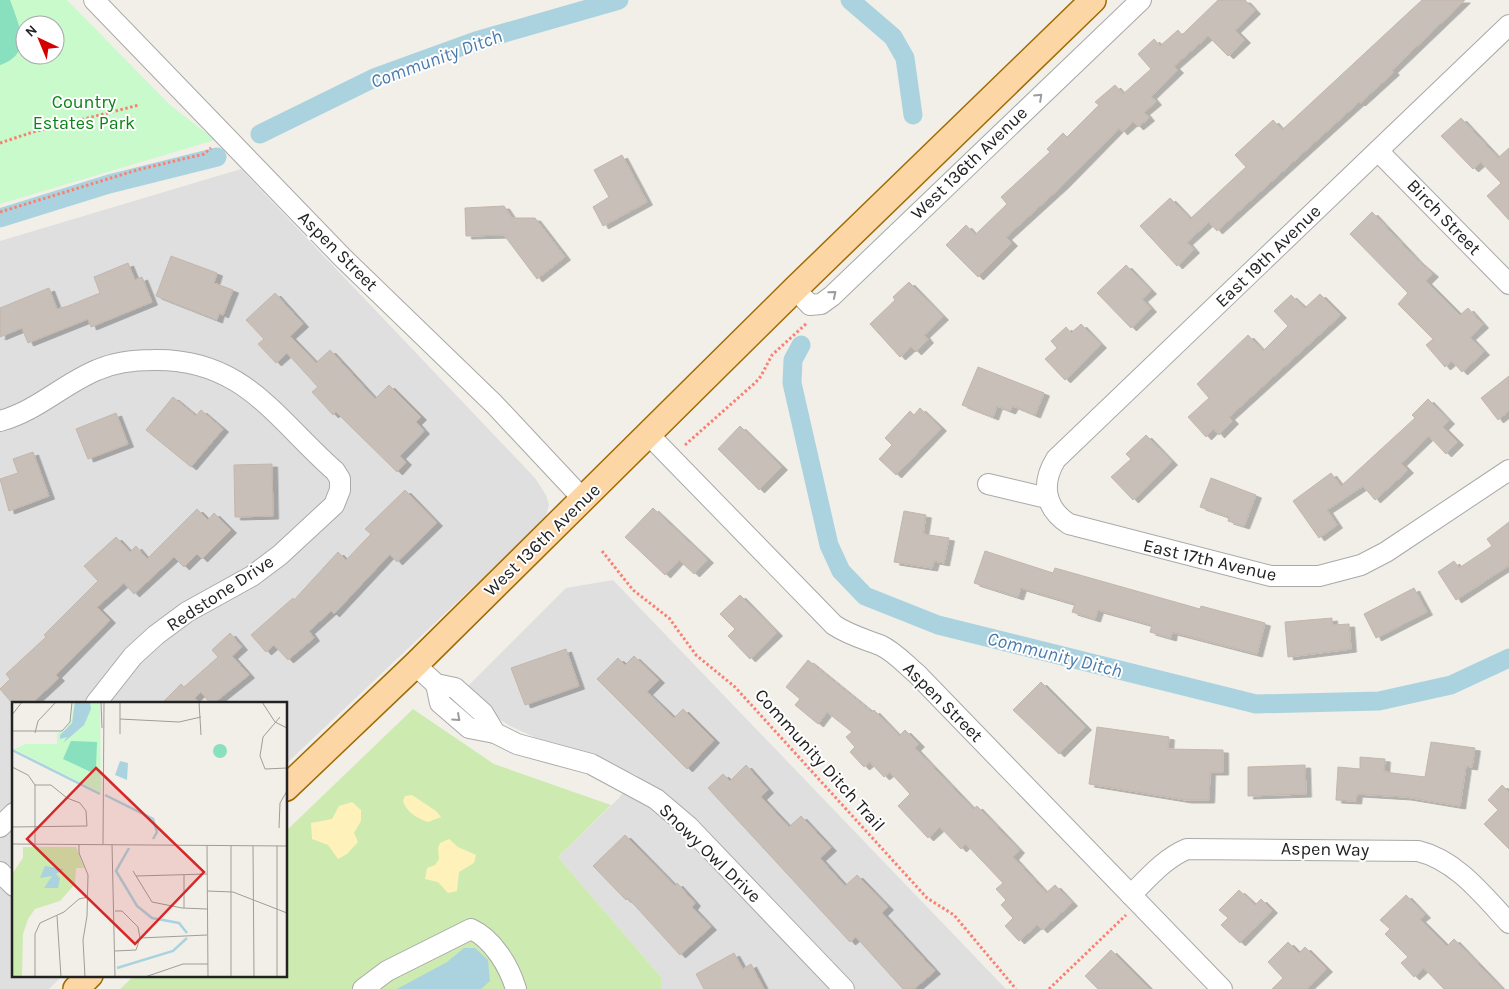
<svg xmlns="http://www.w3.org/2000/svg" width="1509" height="989" font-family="Karla,sans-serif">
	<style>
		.residential { fill: #e0dfdf }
		.grass { fill: #cdebb0 }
		.sand { fill: #fff1ba }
		.park { fill: #c8facc; fill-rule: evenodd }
		.pitch { fill: #88e0be }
		.water { fill: #aad3df }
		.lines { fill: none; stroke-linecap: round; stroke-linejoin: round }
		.canal { stroke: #aad3df; stroke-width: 19 }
		.building { fill: #c7bfb8; stroke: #c4b6ab; filter: url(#shadow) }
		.minor-casing { stroke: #a9a9a9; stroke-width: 22 }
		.major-casing { stroke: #a06b00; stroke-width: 28 }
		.path { stroke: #fa8072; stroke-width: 3; stroke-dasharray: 2.5 2.5; stroke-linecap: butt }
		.minor { stroke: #fff; stroke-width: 20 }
		.major { stroke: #fcd6a4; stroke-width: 25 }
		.oneway { stroke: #9c9c9c }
		.labels { text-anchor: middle; stroke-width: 4; stroke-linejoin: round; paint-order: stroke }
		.park-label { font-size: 18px; fill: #0c8416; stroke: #fff }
		.street-label { font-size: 18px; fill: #222; stroke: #fff }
		.water-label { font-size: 19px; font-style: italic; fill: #4a7aab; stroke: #fff }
		.inset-river { fill: none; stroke: #aad3df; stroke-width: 2.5 }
		.inset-road { fill: none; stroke: #9f9d99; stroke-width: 1 }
		.view { fill: #d62828; fill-opacity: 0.15; stroke: #d62828; stroke-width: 2.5 }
		.inset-edge { fill: none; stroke: #222; stroke-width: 2.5 }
	</style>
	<defs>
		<filter id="shadow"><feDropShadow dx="5.5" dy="3" stdDeviation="0" flood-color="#0004"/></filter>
	</defs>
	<rect width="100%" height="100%" fill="#f2efe9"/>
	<g class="residential">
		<path d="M241,169L535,478L546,495L549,505L545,519L286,764V703H14V975H63L49,989H0V241Z"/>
		<path d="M613,580L1006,989H661V977L558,857L618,799L637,775L543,741L510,726L476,704L463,691L566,588Z"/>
	</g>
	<path class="grass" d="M413,709L494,764L611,805L558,857L661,977V989H120L135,975H286V831Z"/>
	<g class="sand">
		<path d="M412,795L436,811L441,817L428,822C417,818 407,813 403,801L405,796Z"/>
		<path d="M352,802L361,810V821L354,833L358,842L347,854L338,859L328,845L312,839L311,823L332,819L339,806Z"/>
		<path d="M449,839L458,847L476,855L474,863L459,872L457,891L448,893L438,882L425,879L427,868L435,865L439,859L438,848L440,843Z"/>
	</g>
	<path class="park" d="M0,0H67L170,105L215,140L0,204ZM25,25H55V55H25Z"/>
	<path class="pitch" d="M0,0H10C19,25 34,54 0,65Z"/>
	<path class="water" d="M464,948H475L488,960L490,981L481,989H397L447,962Z"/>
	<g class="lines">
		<g class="canal">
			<path d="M850,0L893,37L905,58L913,115"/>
			<path d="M260,134L374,78L476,41L619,0"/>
			<path d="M0,218L109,184L217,157"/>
			<path d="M801,345L793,360L792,383L829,545L841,571L865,596L938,625L1256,704L1379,701L1451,685L1509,658"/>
		</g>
	</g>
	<g class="building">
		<path d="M1218,0H1245L1255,11L1235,30L1245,40L1228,56L1208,36L1174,66L1178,70L1151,96L1156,102L1144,112L1149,118L1138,127L1133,122L1122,132L1119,128L1063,185L1006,237L1012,243L978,277L946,245L966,225L975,235L1007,204L1001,197L1050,152L1047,149L1063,133L1067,137L1099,105L1095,102L1115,85L1123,94L1151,69L1138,54L1154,39L1160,46L1178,30L1182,35Z"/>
		<path d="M1422,0H1465L1392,70L1394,72L1360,103L1359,102L1217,231L1209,222L1187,242L1194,250L1177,266L1140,226L1170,198L1190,219L1246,167L1235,155L1273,120L1282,130Z"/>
		<path d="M1461,118L1498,158L1509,148V220L1487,196L1501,183L1481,162L1473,169L1441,136Z"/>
		<path d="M622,155L647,202L603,226L593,207L609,197L594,170Z"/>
		<path d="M504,206L512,218H535L565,257L537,279L504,235L466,236L465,208Z"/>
		<path d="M1372,212L1418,261L1433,274L1426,281L1460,315L1468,308L1483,325L1470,337L1484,352L1462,372L1452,361L1445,367L1426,345L1433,339L1398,304L1408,293L1350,234Z"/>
		<path d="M171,256L217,273L214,283L233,290L223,315L219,313L217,320L156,296Z"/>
		<path d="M128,263L135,280L142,277L152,302L91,327L88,319L28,343L22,328L0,337V308L49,288L57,309L68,306L100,293L94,277Z"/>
		<path d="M1126,265L1151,291L1142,299L1151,309L1131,328L1097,293Z"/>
		<path d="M909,282L943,317L924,335L928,340L916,352L911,347L900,357L870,324L895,300L893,297Z"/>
		<path d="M275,293L303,324L290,336L316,363L330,350L375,399L389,385L421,417L416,422L424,431L400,456L406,462L397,472L336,412L333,415L312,392L318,387L287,353L276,363L258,344L264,339L246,320Z"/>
		<path d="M1320,294L1341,315L1229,417L1233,421L1219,435L1214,429L1206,437L1188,417L1209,398L1197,384L1248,335L1263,351L1288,326L1274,311L1291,295L1305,308Z"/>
		<path d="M1081,324L1101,345L1065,380L1045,359L1057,348L1051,341L1066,327L1071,333Z"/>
		<path d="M978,367L1044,393L1035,415L1013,406L1010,411L997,406L993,417L962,405Z"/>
		<path d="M1509,376V411L1498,420L1481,398Z"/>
		<path d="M173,397L196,416L201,410L223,429L191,467L146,430Z"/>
		<path d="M1428,399L1449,421L1443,427L1458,442L1446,454L1429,436L1401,463L1408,470L1375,500L1363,486L1327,510L1337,525L1319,538L1293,501L1331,473L1341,486L1415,418L1412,415Z"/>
		<path d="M920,408L941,428L896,475L879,459L892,445L885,438L910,411L914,415Z"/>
		<path d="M116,413L128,444L88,459L76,429Z"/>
		<path d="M740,426L782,467L759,490L718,449Z"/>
		<path d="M1146,435L1172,462L1133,500L1111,477L1131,459L1126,454Z"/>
		<path d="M33,452L49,496L9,511L0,479L18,473L13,459Z"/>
		<path d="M272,464L273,516L235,517L234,465Z"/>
		<path d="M1211,478L1256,495L1244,526L1228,521L1229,517L1200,507Z"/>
		<path d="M405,490L437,523L397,562L390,554L334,614L331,611L309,631L314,638L288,660L274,645L266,652L251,635L293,598L294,600L338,552L346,560L371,534L365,529Z"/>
		<path d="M653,508L708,560L694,574L679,560L665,575L625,537Z"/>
		<path d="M197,509L208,520L214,513L231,530L202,559L197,554L184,567L174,557L134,594L124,583L97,607L110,620L56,675L59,678L32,703H12L0,689L10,679L6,674L46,637L44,635L98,581L84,566L116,537L130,552L136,546L147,559Z"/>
		<path d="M904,511L926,515L923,534L949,538L944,563L934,561L932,568L894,562Z"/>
		<path d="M1509,522V568L1508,566L1456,600L1438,572L1454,561L1459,568L1492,546L1487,539Z"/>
		<path d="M985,551L1053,573L1055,568L1200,609L1201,606L1265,623L1257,654L1172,632L1171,638L1150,632L1152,625L1098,610L1095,619L1072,612L1075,604L1021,588L1018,597L974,583Z"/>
		<path d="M1414,588L1427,612L1376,638L1364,614Z"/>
		<path d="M740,595L777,633L750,659L728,636L735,629L720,614Z"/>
		<path d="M1332,618V625L1349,624L1351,649L1288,657L1285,622Z"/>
		<path d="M230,633L242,647L232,656L249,675L214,703H210L201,692L195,698L199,703H162L181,684L184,687L218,657L212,650Z"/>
		<path d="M566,649L579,686L525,705L511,668Z"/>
		<path d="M634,656L659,680L647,692L674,718L683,709L714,740L687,769L597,679L618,658L625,665Z"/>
		<path d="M808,660L872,712L874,710L899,736L905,730L919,744L915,748L973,809L977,806L1019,850L1013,857L1046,893L1055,885L1072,903L1042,930L1037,925L1019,941L1005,926L1013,918L1001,905L1006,900L996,889L1003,883L966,844L961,849L940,827L928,838L898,806L910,794L890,772L884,777L870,762L864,767L850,752L855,747L846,737L852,732L827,712L818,724L795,705L800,699L786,687Z"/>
		<path d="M1041,682L1086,727L1059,754L1013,710Z"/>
		<path d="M1097,727L1169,737L1168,749L1223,750V772H1210L1209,800H1186L1089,784Z"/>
		<path d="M1431,742L1475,748L1472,767L1466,766L1460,806L1406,797L1357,794L1356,801L1336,800L1338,767L1360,769V757L1385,759L1384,772L1425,777Z"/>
		<path d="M746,765L768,790L761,797L789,827L801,816L831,848L820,858L845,886L857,875L888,907L882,913L935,971L914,989H903L856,937L850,942L708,788L723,774L730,781Z"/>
		<path d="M1305,765L1306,794L1248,796V767Z"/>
		<path d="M1502,785L1509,792V849L1484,824L1498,810L1488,800Z"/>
		<path d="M625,835L675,886L677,883L695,903L692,907L711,927L680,955L628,898L626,900L593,866Z"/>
		<path d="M1239,890L1255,905L1261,899L1272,910L1240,943L1221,925L1228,918L1219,910Z"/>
		<path d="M1406,895L1425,915L1420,919L1447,946L1454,939L1502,989H1444L1424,968L1414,977L1401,963L1408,957L1385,934L1390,929L1380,920Z"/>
		<path d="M1288,942L1299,953L1305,947L1327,969L1306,989H1272L1283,978L1268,962Z"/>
		<path d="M1111,950L1150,989H1098L1085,976Z"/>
		<path d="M734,953L743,969L751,964L764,989H704L696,974Z"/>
	</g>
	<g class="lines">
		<defs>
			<g id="minor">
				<path d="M94,0L342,257L494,404L584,500"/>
				<path d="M1509,25L1056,459C1041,483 1044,508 1069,524L1271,576H1319L1361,565L1386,552L1509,470"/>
				<path d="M1378,151L1509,284"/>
				<path d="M795,289L810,305L821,304L832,296L1141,0"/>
				<path d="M0,421C37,411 63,384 97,370C115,362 134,360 153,360C243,358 275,418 335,471L340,479V490L334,505L280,555L252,576L187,612L156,635L133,656L96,703"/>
				<path d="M649,435L834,625C849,635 864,639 880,645C895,652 905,664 917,674L1222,989"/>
				<path d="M988,484L1047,498"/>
				<path d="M415,665L436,684L455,688L483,713L495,733"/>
				<path d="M436,684L440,703L469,728L495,733L517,744L591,764L656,799L689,827L844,989"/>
				<path d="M0,827L14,813"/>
				<path d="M0,872L14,886"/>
				<path d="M1131,895C1148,878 1165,858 1187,849L1418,851C1456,860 1483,895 1509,923"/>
				<path d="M363,989L387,971L471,929C493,939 509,966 516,989"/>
			</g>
			<g id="major">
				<path d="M286,788L415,665L795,289L1093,0"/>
				<path d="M76,989L90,975"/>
			</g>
		</defs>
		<use href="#minor" class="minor-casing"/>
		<use href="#major" class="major-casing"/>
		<g class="path">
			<path d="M0,143L33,132L139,105"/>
			<path d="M0,212L137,170L204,154L211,148"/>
			<path d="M685,445L756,382L761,376L772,355L807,323"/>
			<path d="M602,551L633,590L669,618L696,655L735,687L927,898L954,915L1016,989"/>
			<path d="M1049,989L1126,915"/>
		</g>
		<use href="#minor" class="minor"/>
		<use href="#major" class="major"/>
	</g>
	<defs><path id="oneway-chevron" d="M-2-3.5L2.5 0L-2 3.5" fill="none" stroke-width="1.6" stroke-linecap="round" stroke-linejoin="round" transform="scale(1.25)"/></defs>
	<g class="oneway">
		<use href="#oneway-chevron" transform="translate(1039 97) rotate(-43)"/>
		<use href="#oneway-chevron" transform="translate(833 294) rotate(-40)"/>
		<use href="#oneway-chevron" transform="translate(457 718) rotate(42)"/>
	</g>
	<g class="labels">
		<g class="park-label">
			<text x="84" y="108">Country<tspan x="84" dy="21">Estates Park</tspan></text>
		</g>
		<g class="street-label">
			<text transform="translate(969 163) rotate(-44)" y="6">West 136th Avenue</text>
			<text transform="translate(1444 217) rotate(46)" y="6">Birch Street</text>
			<text transform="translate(338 251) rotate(45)" y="6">Aspen Street</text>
			<text transform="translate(1268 256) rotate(-44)" y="6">East 19th Avenue</text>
			<text transform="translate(542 540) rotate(-44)" y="6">West 136th Avenue</text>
			<text transform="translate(1210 560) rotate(13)" y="6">East 17th Avenue</text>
			<text transform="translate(220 593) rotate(-33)" y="6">Redstone Drive</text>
			<text transform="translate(943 702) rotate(45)" y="6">Aspen Street</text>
			<text transform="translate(820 760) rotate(48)" y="6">Community Ditch Trail</text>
			<text transform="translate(1325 849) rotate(1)" y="6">Aspen Way</text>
			<text transform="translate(710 853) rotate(44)" y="6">Snowy Owl Drive</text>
		</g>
		<g class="water-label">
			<text transform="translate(436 58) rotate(-20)" y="7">Community Ditch</text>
			<text transform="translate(1055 654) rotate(14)" y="7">Community Ditch</text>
		</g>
	</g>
	<g transform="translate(12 702)">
		<rect width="275" height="275" fill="#f2efe9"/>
		<path d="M11,145H64L72,166H64L63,182L48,199L23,207L16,217L11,232L10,275H0V172L11,156Z" fill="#cdebb0"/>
		<path d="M61,0H88L89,91L2,47L14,42H45V31L53,28L60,17Z" fill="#c8facc"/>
		<path d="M59,39L85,40L84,66L81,71L51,57ZM201 49a7 7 0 1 1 14 0a7 7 0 1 1-14 0Z" fill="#88e0be"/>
		<path d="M63,0H78L79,7L72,23L51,41L55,35L48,37V33L60,21ZM108,59L116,61L115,78L103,73ZM33,164L52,167L44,172L48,176L46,186H32L40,174L28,176Z" fill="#aad3df"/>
		<path class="inset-river" d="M0,48L88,92M93,93L141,117L145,130L141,137M117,146L104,169L125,204L140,216L167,221L175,231M105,266L161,249L175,236"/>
		<path class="inset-road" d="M89,0L90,26M187,0L189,33M250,0L263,20L275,26M0,13L10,0M268,15L251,35L248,54L253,67L275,66M108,17L167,20L189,15M0,29H50L58,20L60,0M23,31L26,19L44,0M108,32V0M0,65L16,73L23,83V142M0,125L75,124L74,109L68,101L55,96L39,83H23M267,126L268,101L275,89M0,142L275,144M67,142V151L76,173L75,214L71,238L73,275M91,142L92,0M100,142L103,275M195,144L196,275M241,144L242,275M265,144V275M121,169L140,200L170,206L195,207M172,173V206M124,174L195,172M195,189L221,190L275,211M45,214L49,275M128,236L195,233M103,249L124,248L128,236L126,225L110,209H103M23,275V232L28,221L52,210L67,197L76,195M133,275L171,262H196M219,275V144"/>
		<path class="view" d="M84,66L192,170L123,242L15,137Z"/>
		<rect width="275" height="275" class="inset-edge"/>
	</g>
	<g transform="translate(40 40) rotate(316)"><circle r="24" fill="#ffffff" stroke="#a7a7a7"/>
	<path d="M0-4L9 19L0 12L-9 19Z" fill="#d40000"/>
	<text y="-8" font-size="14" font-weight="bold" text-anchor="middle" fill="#222222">N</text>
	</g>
</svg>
